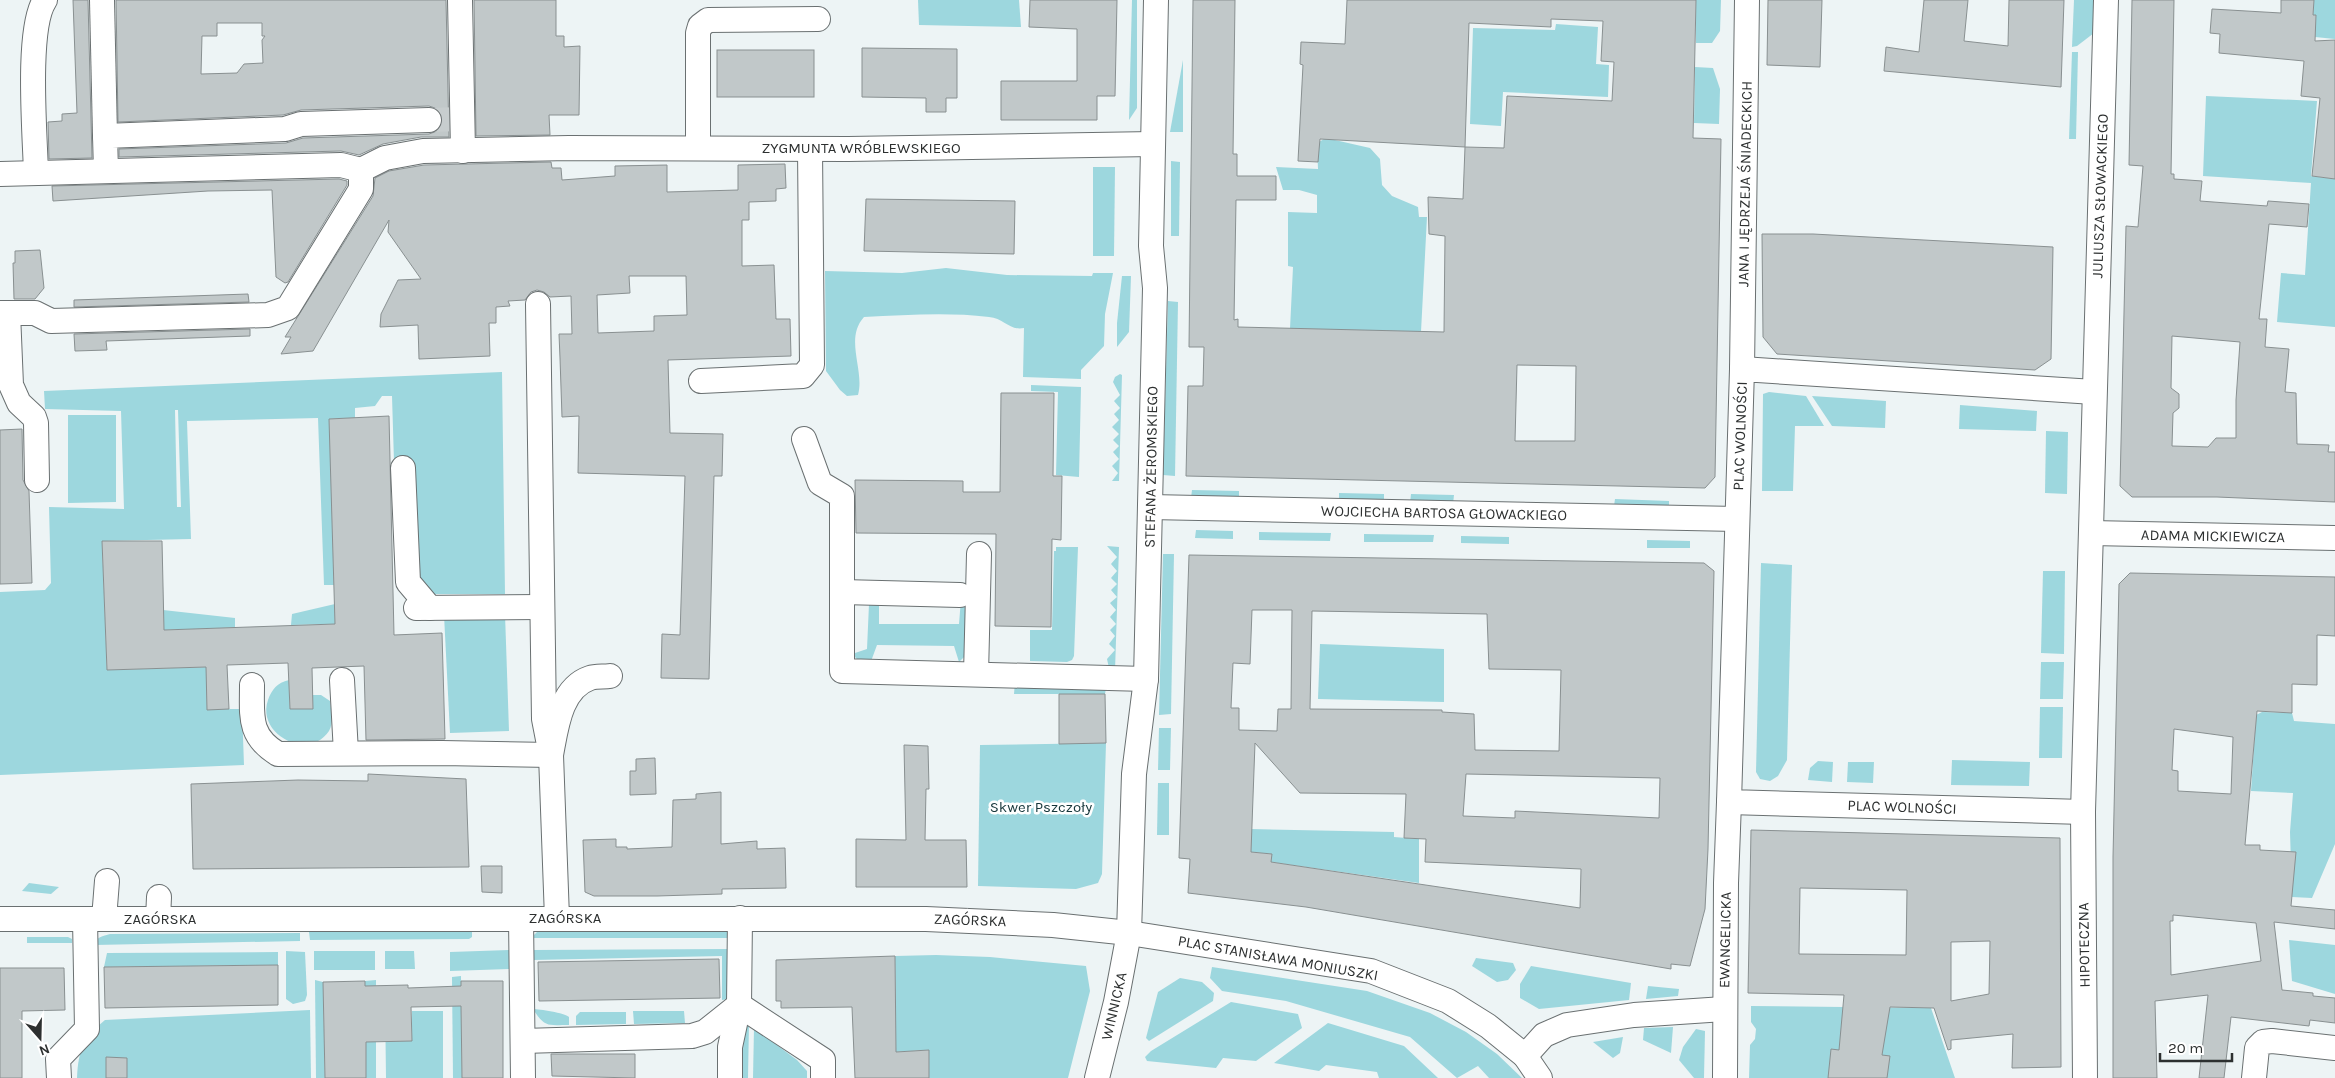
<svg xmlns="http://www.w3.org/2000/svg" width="2335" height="1078" font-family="Karla,sans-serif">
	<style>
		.green { fill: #9dd7de; fill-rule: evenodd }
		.building { fill: #c1c8c9; stroke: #899091; fill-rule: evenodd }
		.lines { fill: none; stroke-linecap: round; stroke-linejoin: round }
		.minor-tunnel { stroke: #c7cdce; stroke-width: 24; stroke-dasharray: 24 12; stroke-linecap: butt }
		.minor-casing { stroke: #6a7071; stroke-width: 26 }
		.minor { stroke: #fff; stroke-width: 24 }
		.labels { text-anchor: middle; stroke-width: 5; stroke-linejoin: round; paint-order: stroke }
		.street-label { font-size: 15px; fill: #2d3030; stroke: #fff }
		.park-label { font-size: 15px; fill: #16363a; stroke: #fff }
	</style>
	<rect width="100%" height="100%" fill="#edf4f5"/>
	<g class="green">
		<path d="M918,0H1019L1021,27L919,25Z"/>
		<path d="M1132,0H1137V108L1129,120Z"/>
		<path d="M1696,0H1721L1720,31L1712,43H1696Z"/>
		<path d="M2074,0H2095L2094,33L2077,46L2072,47Z"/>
		<path d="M2314,0H2335V39L2315,37L2316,15H2313Z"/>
		<path d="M1556,24L1598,27L1596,64L1609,65L1608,97L1503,92L1501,126L1470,124L1473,28L1555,30Z"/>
		<path d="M2072,52H2078L2076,139H2069Z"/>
		<path d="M1183,60V132H1170Z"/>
		<path d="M1695,67L1713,68L1720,89L1719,124L1694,123Z"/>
		<path d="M2206,96L2317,101L2311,176L2335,179V327L2277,322L2281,273L2305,275L2311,183L2203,176Z"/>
		<path d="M1326,138L1370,148L1380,159L1382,185L1392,196L1418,207L1419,217H1427L1421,332L1290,329L1293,267L1288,266V212L1317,213V195L1299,190H1283L1276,167L1318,169L1317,143Z"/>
		<path d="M1171,161L1180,162L1179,236H1171Z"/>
		<path d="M1093,167H1115L1114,256H1093Z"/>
		<path d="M946,268L1007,275L1092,276L1093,273H1113L1105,314L1104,346L1081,370V379L1023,377L1024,328C1009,331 1004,318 989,317C948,312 906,315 864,317C844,339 865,370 858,395L847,396L840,390L826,371L825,271L902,273Z"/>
		<path d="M1122,276H1131L1129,332L1117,347V323Z"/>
		<path d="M1168,301L1178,302L1175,476L1163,475Z"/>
		<path d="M502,372L505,594H434L415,578L394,462L392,396H382L375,406L355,408V418L330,419L334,585H324L318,418L187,421L191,539L102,541L107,670L206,667L229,709H242L244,765L0,775V592L45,590L51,583L49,507L124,509L121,411L45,409L44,391ZM175,410H178L181,507H177Z"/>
		<path d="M1120,374L1122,375L1119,481H1112L1118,473L1112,466L1119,459L1113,452L1119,446L1113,440L1119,434L1112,427L1119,420L1114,414L1120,408L1114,401L1120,395L1113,382L1115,377Z"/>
		<path d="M1031,385L1081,387L1079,477L1056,475L1058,392L1031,391Z"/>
		<path d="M1769,392L1806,396L1824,426H1795L1793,491H1762L1763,394Z"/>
		<path d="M1812,396L1886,401L1885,428L1832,426Z"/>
		<path d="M1960,405L2037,411L2036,431L1959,429Z"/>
		<path d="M68,415H116V502L68,503Z"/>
		<path d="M2046,431L2068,432L2067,494L2045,493Z"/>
		<path d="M1192,490L1239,491V499L1191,498Z"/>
		<path d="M1339,493L1384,494V502L1339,501Z"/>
		<path d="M1411,494L1454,495L1453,504L1410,503Z"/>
		<path d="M1615,499L1669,501V508L1614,506Z"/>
		<path d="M1196,530L1233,531V539L1195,538Z"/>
		<path d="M1259,532L1331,533L1330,541L1259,540Z"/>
		<path d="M1364,534L1434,535L1433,542H1364Z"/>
		<path d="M1461,536L1509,537V544L1461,543Z"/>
		<path d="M1647,540L1690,541V548H1647Z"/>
		<path d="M1107,546L1119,547L1115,671L1109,668L1107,659L1115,650L1109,644L1115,636L1110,630L1116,624L1110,617L1116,610L1110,603L1117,597L1111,590L1117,584L1111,578L1117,571L1111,564L1117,557Z"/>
		<path d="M1056,547H1078L1074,656L1072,660L1067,662L1030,661V630H1052L1054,551H1056Z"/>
		<path d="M1163,554H1174L1171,714L1159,715Z"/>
		<path d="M1761,563L1792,565L1787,760L1778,776L1770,781L1760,779L1756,772Z"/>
		<path d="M2043,571H2065L2064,654L2041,653Z"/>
		<path d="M961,599H969L966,655L959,662L954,646L877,645L870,664H862L852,654L867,649L869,604H879V624H959Z"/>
		<path d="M335,604V624L291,625L292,614Z"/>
		<path d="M163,610L235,618V628L164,630Z"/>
		<path d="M505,614L509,731L450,733L444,615Z"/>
		<path d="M1320,644L1444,649V702L1318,699Z"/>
		<path d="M2041,662H2064L2063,699H2040Z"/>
		<path d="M289,680L290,709H313L312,695H321L330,701C331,710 334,723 329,731C308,762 256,734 268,700C272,689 277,683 289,680Z"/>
		<path d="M1015,682L1106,688L1105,694H1014Z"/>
		<path d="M2040,707H2063L2062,758H2039Z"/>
		<path d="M2262,712L2292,713L2294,721L2335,724V844L2312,898L2292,897L2290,832L2293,793L2251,791L2256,715Z"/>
		<path d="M1159,728H1171L1170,770H1158Z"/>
		<path d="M1106,743L1102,874L1098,883L1076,889L978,886L980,745Z"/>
		<path d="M1952,760L2030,762L2029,786L1951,785Z"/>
		<path d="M1818,761L1833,762L1832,782L1808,780L1810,768Z"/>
		<path d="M1848,762H1874L1873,783L1847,782Z"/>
		<path d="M1158,783H1169V835H1157Z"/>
		<path d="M1251,829L1394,832V837L1419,839V883L1271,862V854L1251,852Z"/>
		<path d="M29,883L59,887L51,894L22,891Z"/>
		<path d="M546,930H729V938H531L537,932Z"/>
		<path d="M472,931V937L469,939L310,940L309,932Z"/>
		<path d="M300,933V941L94,945C96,937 103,936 110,934Z"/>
		<path d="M27,937H68L72,939V943H27Z"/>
		<path d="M2289,940L2335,945V994L2292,981Z"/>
		<path d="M728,949V999L722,1000V956L533,960V950Z"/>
		<path d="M509,950V969L450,971V952Z"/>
		<path d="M286,951L305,952L307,995L305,1001L293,1004L286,999Z"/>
		<rect x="314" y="951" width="61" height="19"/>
		<path d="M385,951H414L415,969H385Z"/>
		<path d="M278,952V965L104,967L107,953Z"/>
		<path d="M936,955L990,957L1086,966L1090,991L1068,1078H929L928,1050L896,1052L895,956Z"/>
		<path d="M1476,958L1513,963L1516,970L1508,980L1497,982L1472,966Z"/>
		<path d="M1531,966L1631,983L1629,1000L1539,1009L1520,998V984Z"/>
		<path d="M1212,967L1367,991L1430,1013L1466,1032L1497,1054L1522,1078H1489L1478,1066L1457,1078L1410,1037L1286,1001L1222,991L1210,978Z"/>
		<path d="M461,976L462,1078H453L452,977Z"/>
		<path d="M1180,978L1202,982L1214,993L1213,1001L1149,1041L1146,1038L1158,992Z"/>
		<path d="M315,980L323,982L325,1078H316Z"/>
		<path d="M376,980V1078H366L365,981Z"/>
		<path d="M1648,986L1679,989L1678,996L1646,999Z"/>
		<path d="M385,999L391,1041L412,1040V1011H443V1078H386Z"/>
		<path d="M1231,1002L1298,1014L1302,1028L1256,1061L1223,1058L1216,1068L1147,1061L1145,1057L1151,1051Z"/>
		<path d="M1751,1006L1931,1008L1955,1078H1749L1750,1045L1755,1039L1756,1029L1751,1022Z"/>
		<path d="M533,1009C539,1009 565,1013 569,1017V1025C548,1025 545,1028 533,1009Z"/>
		<path d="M310,1010L311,1078H77C78,1050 84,1037 105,1020Z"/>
		<path d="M633,1011H684L685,1023L634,1024Z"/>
		<path d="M580,1012H626V1024L576,1025V1016Z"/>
		<path d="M745,1021L749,1023L748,1078H741Z"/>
		<path d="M1328,1023L1404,1046L1438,1078H1379L1377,1072L1326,1065L1319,1071L1274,1063Z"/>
		<path d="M1673,1027L1671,1053L1643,1040L1644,1028Z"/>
		<path d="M754,1028L797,1060L807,1071V1078H753Z"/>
		<path d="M1696,1029L1705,1031L1704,1078H1694L1679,1060L1683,1047Z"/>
		<path d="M1623,1037L1620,1053L1613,1058L1593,1042Z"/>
	</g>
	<g class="building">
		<path d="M73,0H88L92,158L49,159L48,122L62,121V114L77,113Z"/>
		<path d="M116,0H446L449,137H421L383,144L359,155L341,151L119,157V149L286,143L303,138L429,134L437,131L443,120L440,112L435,108L429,106L301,110L283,115L118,122ZM217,23H262V36H265L262,40L263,63L244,64L237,73L201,74L202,36H217Z"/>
		<path d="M474,0H556V36H564V47L580,46L579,115H549L550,135L476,136Z"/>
		<path d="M1030,0H1117L1115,96H1097V120H1001V81H1077V29L1029,27Z"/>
		<path d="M1193,0H1235L1233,154H1237V176H1276V200H1236L1234,320L1238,319V327L1444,332L1445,236L1429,234L1428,197L1463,199L1465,147L1504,148L1507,96L1612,101L1614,62L1601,61L1603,21L1551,19V27L1469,23L1465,147L1320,139L1318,162L1298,161L1303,65L1300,64L1301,42L1345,44L1347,0H1696L1693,138L1721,139L1715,477L1705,488L1186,476L1188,386H1203L1204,347H1189ZM1517,365L1576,366L1575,441H1515Z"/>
		<path d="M1768,0H1822L1820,67L1767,65Z"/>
		<path d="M1924,0H1968L1964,41L2008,46L2009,0H2064L2061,87L1884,71L1886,47L1919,52Z"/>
		<path d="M2132,0H2174L2171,174H2174V179L2202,181L2200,201L2267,206L2268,201L2309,204L2307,227L2269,224L2259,319H2267L2265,347L2289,349L2285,392L2296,393L2297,444L2329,445L2328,452H2335V502L2217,497H2132L2120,486L2126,226L2138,227L2143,166L2129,165ZM2172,336L2240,342L2236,400V438H2216L2208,447L2172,446L2173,413L2179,408V394L2171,388Z"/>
		<path d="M2281,0H2314L2313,15H2316L2315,41L2335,40V179L2312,176L2320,98L2301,96L2304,61L2219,53L2220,34L2210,33L2212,9L2281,13Z"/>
		<path d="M862,48L957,49V98H946V112H926V98L862,97Z"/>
		<rect x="717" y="50" width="97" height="47"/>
		<path d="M551,162L552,168H561L562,180L615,176V166L667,165V192L738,190V165L785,164L786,188L776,189V201L749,202V220H742V266L774,265L776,319H790L791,356L668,360L670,433L723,434L722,476H714L709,679L661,678L662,634L680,635L685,476L578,473L579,416L562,417L560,358L559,334H572L571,296L550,297L544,292L537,290L531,292L525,300L508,301L510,306L496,307V323H489L490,356L419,359L418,325L380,327L381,314L398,280L421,279L388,232L389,220L313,351L281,354L291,337H285L373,196L375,178L389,171L424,165ZM629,276H686L687,315L654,316V331L598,333L597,295L630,293Z"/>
		<path d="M339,179L347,181V185L288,282L285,283L276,277L272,190L208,191L53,201L52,186Z"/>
		<path d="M866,199L1015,201L1014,254L864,251Z"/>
		<path d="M1762,234H1813L2053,247L2051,359L2035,370L1777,354L1763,337Z"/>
		<path d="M40,250L44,288L35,299H14L13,263H15V251Z"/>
		<path d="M248,294L249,302L74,307V300Z"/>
		<path d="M250,329V336L106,341L107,350L75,351L74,334Z"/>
		<path d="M1001,393H1054L1053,476H1062L1061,540L1052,539L1051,627L995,626L996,534L856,533L855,480L963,481V492H1000Z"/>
		<path d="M389,416L394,635L442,633L445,739L366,740L364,666L312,668L313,709H290L288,663L227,665L229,709L207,710L206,667L107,670L102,541H162L164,630L335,624L329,419Z"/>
		<path d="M22,429L23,480L29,491L32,583L0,584V430Z"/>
		<path d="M1189,555L1704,563L1714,571L1708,849L1705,909L1690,966L1671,964V969L1306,907L1188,893L1190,859L1179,858ZM1252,610H1292L1291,709H1278L1277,731L1239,730V708H1231L1233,663L1250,664ZM1312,611L1487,614L1489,669L1561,670L1559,751L1475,750L1474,714L1442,712V710L1310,709ZM1255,743L1300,793L1406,794L1404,838L1426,839L1425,862L1581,869L1580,908L1271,862L1272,854L1251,852ZM1466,774L1660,778L1659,818L1515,811V818L1463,816Z"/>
		<path d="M2130,573L2335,577V636L2317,635V685L2292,684V713L2257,711L2245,845H2260V850L2296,852L2291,906L2335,910V929L2274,922L2282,990L2313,993V996L2335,998V1023L2310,1020L2309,1026L2231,1017L2224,1078H2199L2208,995L2155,1001L2157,1078H2113V857L2119,584ZM2174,729L2233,737L2231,794L2178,791V771L2172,770ZM2173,915L2256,923L2261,961L2171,975L2170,921H2173Z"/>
		<path d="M1059,694H1105L1106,743L1059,744Z"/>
		<path d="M904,745L928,746L929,789H926L925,840H966L967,887H856V839L906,840Z"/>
		<path d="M655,758L656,794L630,795V771H636V759Z"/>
		<path d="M368,774L466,779L469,867L193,869L191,784L298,780L368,781Z"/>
		<path d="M721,792V844L757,841V849L785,848L786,888L722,889V894L657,896H594L585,892L583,840L616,839V847H627V849L672,847L673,800L696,799V794Z"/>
		<path d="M1751,830L2060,838L2061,1067L2012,1068L2013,1034L1951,1040V1049L1948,1050L1934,1008L1890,1007L1882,1055L1890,1056L1887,1078H1828L1831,1049L1839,1050L1844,995L1748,993ZM1800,888L1907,890L1906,955L1799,954ZM1990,941L1989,994L1951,1001V942Z"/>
		<path d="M481,866H502V893L482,892Z"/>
		<path d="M895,956L896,1052L929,1050V1078H855L852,1007L781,1008V1001H776V960Z"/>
		<path d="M719,959L720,998L539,1001L538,962Z"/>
		<path d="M278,965V1005L105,1008L104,967Z"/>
		<path d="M0,968H64L65,1010L22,1011V1078H0Z"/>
		<path d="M365,981V986L408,985V988L461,986V981H503V1078H462L461,1006L411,1007L412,1041L366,1042V1078H325L323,982Z"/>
		<path d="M551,1054H635V1078L552,1076Z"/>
		<path d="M106,1057L127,1058V1078H106Z"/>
	</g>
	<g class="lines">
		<path class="minor-tunnel" d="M429,120L457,119"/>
		<defs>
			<g id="minor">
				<path d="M102,0L105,136"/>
				<path d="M460,0L463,151"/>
				<path d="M698,148V33L700,26L708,20L818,19"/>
				<path d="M106,171L105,136L285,129L301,124L429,120"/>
				<path d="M36,173C35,135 26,28 45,0"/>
				<path d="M0,174L341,165L361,170"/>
				<path d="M538,304L544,719L551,755L557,918"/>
				<path d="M0,313H35L51,321L268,315L288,308L361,189V170L385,158L423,151L569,148L848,149L1153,144"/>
				<path d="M8,313L11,385L19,403L34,417L36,423L37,480"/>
				<path d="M1742,369L1747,0"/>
				<path d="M701,381L803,376L812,365L810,149"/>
				<path d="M804,439L820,483L842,496V671L1146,679"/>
				<path d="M403,468L408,582L430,608"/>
				<path d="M1150,507L1737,519"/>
				<path d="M2091,533L2335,538"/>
				<path d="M842,592L960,595"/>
				<path d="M416,608L541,607"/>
				<path d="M976,674L979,554"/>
				<path d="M342,680L346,753"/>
				<path d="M252,685C252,716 248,736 278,754L442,753L551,755C556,729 560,688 590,678C596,676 604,677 610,676"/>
				<path d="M2083,812L1729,802L1742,369L2094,392"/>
				<path d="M0,919H926L1053,925L1129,933L1371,971L1448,1001L1488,1026L1525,1056L1540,1078"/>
				<path d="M104,919L107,881"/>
				<path d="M158,919L159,897"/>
				<path d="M521,919L523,1078"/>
				<path d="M523,1041L692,1036L705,1032L739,1005L823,1060V1078"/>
				<path d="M1525,1056L1544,1035L1567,1025L1634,1015L1724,1009"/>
				<path d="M59,1078L58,1059L87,1029L85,919"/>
				<path d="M730,1078V1047L739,1005L740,918"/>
				<path d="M1097,1078L1116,1002L1129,933L1134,774L1146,679L1155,288L1151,246L1156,0"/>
				<path d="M1725,1078L1726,883L1729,802"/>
				<path d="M2085,1078L2083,812L2106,0"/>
				<path d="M2254,1078L2257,1048L2263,1042L2272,1041L2335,1048"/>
			</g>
		</defs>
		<use href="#minor" class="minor-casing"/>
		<use href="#minor" class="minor"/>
	</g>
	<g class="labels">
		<g class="street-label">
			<text x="861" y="153">ZYGMUNTA WRÓBLEWSKIEGO</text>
			<text transform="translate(1745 184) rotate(-89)" y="5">JANA I JĘDRZEJA ŚNIADECKICH</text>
			<text transform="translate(2100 196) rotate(-88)" y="5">JULIUSZA SŁOWACKIEGO</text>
			<text transform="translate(1740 436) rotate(-88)" y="5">PLAC WOLNOŚCI</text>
			<text transform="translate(1151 467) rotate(-89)" y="5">STEFANA ŻEROMSKIEGO</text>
			<text transform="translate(1444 513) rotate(1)" y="5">WOJCIECHA BARTOSA GŁOWACKIEGO</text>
			<text transform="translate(2213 536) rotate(1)" y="5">ADAMA MICKIEWICZA</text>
			<text transform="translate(1902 807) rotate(2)" y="5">PLAC WOLNOŚCI</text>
			<text x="565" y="923">ZAGÓRSKA</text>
			<text x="160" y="924">ZAGÓRSKA</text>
			<text transform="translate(970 920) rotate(2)" y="5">ZAGÓRSKA</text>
			<text transform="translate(1725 940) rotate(-89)" y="5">EWANGELICKA</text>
			<text transform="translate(2084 945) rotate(-91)" y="5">HIPOTECZNA</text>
			<text transform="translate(1278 958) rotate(10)" y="5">PLAC STANISŁAWA MONIUSZKI</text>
			<text transform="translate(1114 1006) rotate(-77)" y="5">WINNICKA</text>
		</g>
		<g class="park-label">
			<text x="1041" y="812">Skwer Pszczoły</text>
		</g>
	</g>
	<g transform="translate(40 1038) rotate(160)" stroke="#ffffff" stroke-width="4" paint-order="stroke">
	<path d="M0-4L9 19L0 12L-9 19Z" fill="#2d3030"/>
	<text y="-8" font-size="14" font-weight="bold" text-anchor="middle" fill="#2d3030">N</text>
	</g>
	<path d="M2160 1053v8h72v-8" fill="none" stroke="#2d3030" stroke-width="2.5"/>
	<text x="2168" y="1053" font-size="15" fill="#2d3030" stroke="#ffffff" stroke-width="4" paint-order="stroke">20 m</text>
</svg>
